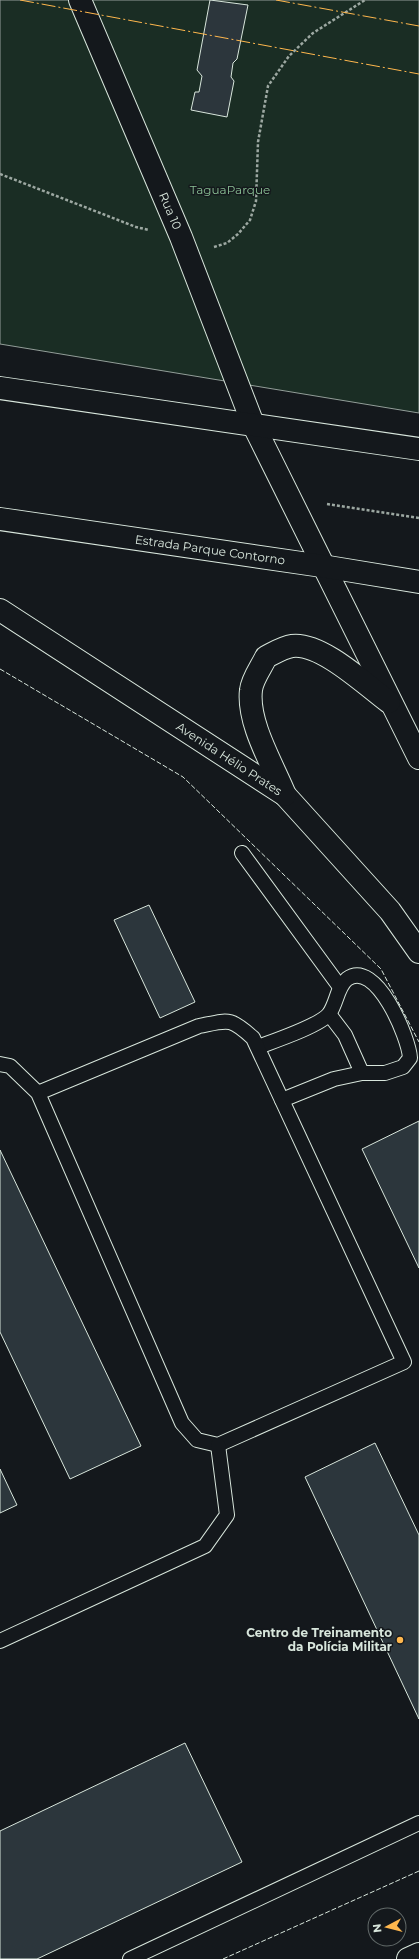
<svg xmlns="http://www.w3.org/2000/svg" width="419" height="1959" font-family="Montserrat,sans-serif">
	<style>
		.green { fill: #1a2d24; stroke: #939e99 }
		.building { fill: #2c363c; stroke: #d8e6dc }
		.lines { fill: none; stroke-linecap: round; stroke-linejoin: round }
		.service-casing { stroke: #d8e6dc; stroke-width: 16 }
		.tertiary-casing { stroke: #d8e6dc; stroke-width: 24 }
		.primary-casing { stroke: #d8e6dc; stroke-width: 24 }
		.trunk-casing { stroke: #d8e6dc; stroke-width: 24 }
		.path { stroke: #9da8a2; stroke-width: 2.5; stroke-dasharray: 3 2; stroke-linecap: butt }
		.service { stroke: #14181c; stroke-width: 14 }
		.tertiary { stroke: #14181c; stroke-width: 22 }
		.primary { stroke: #14181c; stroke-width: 22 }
		.trunk { stroke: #14181c; stroke-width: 22 }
		.fence { stroke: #d8e6dc; stroke-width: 1; stroke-dasharray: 5 2; stroke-linecap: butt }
		.power { stroke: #ffb74d; stroke-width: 1; stroke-dasharray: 14 3 2 3; stroke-linecap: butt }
		.poi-dot { fill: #ffb74d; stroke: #14181c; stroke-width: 1.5 }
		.labels { text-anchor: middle; stroke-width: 3; stroke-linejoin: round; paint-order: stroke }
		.park-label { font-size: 12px; fill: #8ac095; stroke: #14181c }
		.street-label { font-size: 12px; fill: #d8e6dc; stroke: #14181c }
		.poi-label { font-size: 12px; font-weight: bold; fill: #d8e6dc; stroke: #14181c; text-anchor: end }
	</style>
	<rect width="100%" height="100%" fill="#14181c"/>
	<path class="green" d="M0,0H419V413L0,344Z"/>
	<g class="building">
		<path d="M210,0L248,5L237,59L233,63L231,77L234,81L227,117L191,110L195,92H199L202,76L197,70Z"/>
		<path d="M149,905L195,1002L160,1018L114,920Z"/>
		<path d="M419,1121V1268L362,1149Z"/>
		<path d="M0,1150L141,1446L70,1479L0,1332Z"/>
		<path d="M375,1443L419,1535V1719L305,1477Z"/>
		<path d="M0,1469L17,1505L0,1513Z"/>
		<path d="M185,1743L242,1862L37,1959H0V1831Z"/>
	</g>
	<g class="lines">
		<defs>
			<g id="service">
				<path d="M242,853L340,987"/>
				<path d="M329,1014L345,1035L362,1073"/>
				<path d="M258,1047C274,1041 319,1026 329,1014C337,1003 337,987 347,979C376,958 409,1038 410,1058L403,1067L385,1073H362L334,1079L282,1100"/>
				<path d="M0,1064L10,1066L38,1093L182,1423L197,1440L218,1445L404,1362L253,1038C230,1017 229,1020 199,1026L38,1093"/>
				<path d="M0,1641L205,1546L227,1515L218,1445"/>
				<path d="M130,1959L419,1823"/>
			</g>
			<g id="tertiary">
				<path d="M80,0L181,237L253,424"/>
				<path d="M408,1959L419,1954"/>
			</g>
			<g id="primary">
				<path d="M253,424L419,758"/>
				<path d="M0,610L285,795L390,911L419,952"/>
				<path d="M285,795C273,765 247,723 251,690C252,679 262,666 266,657C274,653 284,647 292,646C321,642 366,685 389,702"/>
			</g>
			<g id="trunk">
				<path d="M0,388L419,449"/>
				<path d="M0,519L322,566L419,582"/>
			</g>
		</defs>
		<use href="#service" class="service-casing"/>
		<use href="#tertiary" class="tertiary-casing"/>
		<use href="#primary" class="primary-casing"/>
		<use href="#trunk" class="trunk-casing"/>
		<g class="path">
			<path d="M0,174L136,227L149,230"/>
			<path d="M214,247L227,243L238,234L250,220L256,201L258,142L268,86L289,56L313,33L365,0"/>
			<path d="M327,504L419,518"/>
		</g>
		<use href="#service" class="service"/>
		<use href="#tertiary" class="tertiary"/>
		<use href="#primary" class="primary"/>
		<use href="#trunk" class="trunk"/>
		<g class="fence">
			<path d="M0,669L183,777L381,969L419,1042"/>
			<path d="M223,1959L419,1871"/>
		</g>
		<g class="power">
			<path d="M20,0L419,74"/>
			<path d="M276,0L419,26"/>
		</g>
	</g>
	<circle class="poi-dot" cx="400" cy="1640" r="4"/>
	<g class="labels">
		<g class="park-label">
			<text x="230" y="194">TaguaParque</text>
		</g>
		<g class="street-label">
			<text transform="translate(170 211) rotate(67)" y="4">Rua 10</text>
			<text transform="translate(210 550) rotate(8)" y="4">Estrada Parque Contorno</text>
			<text transform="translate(229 759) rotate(33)" y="4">Avenida Hélio Prates</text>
		</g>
		<g class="poi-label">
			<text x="392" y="1637">Centro de Treinamento<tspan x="392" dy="14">da Polícia Militar</tspan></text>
		</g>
	</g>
	<g transform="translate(387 1927) rotate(263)"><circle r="19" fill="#14181c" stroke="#626a69"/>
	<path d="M0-3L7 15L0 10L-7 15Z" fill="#ffb74d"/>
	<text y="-6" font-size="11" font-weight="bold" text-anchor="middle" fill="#d8e6dc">N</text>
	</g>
</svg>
